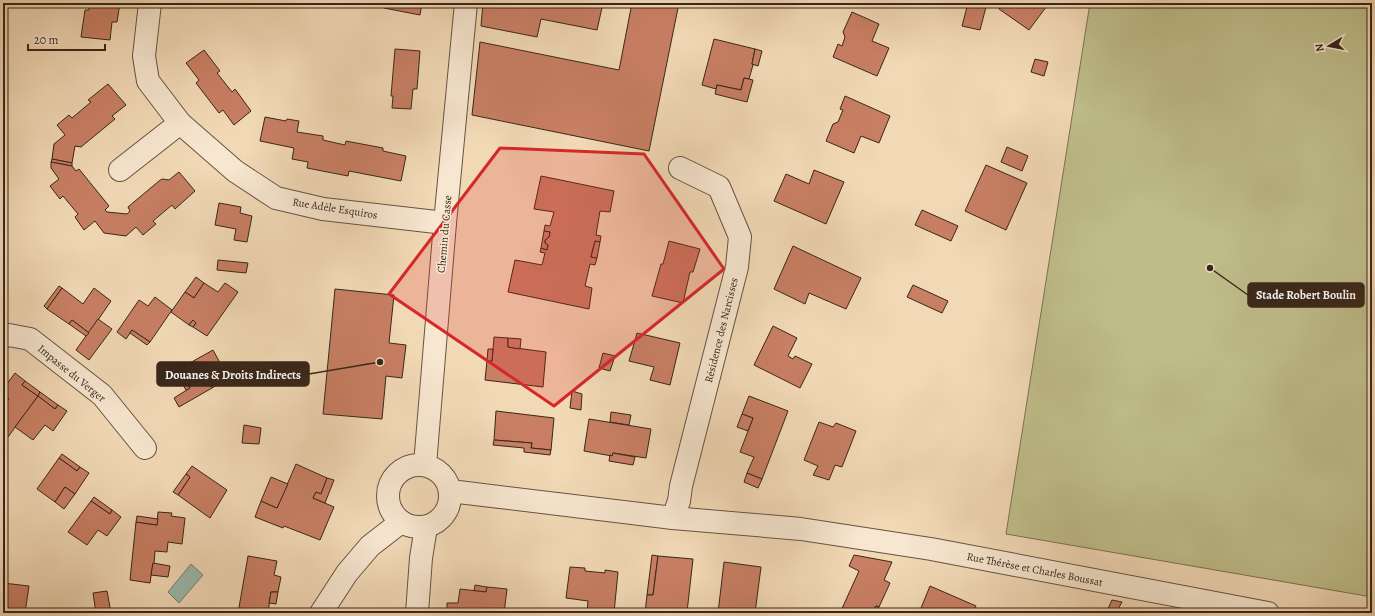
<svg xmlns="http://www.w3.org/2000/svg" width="1375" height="616" font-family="Alegreya,serif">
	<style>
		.green { fill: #bfbe8b; stroke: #7c7252 }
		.water { fill: #9bbaae; stroke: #737f72 }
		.building { fill: #c87f64; stroke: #382619 }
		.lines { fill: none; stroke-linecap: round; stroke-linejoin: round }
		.minor-casing { stroke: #665340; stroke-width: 24 }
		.minor { stroke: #f7e6d0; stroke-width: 22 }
		.marked { fill: #d62828; fill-opacity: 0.2; stroke: #d62828; stroke-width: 3; stroke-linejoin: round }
		.labels { text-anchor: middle; stroke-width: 3; stroke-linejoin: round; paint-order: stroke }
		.street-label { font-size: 11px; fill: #382619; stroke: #f7e6d0 }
		.leader { fill: none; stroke: #382619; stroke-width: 1.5 }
		.callout-dot { fill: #382619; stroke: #f7e6d0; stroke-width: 1.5 }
		.callout { fill: #382619; stroke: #382619; stroke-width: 1.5 }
		.callout-label { font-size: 12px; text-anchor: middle; font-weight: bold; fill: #fff }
	</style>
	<rect width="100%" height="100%" fill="#f2d9b6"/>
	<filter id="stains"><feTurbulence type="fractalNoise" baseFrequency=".005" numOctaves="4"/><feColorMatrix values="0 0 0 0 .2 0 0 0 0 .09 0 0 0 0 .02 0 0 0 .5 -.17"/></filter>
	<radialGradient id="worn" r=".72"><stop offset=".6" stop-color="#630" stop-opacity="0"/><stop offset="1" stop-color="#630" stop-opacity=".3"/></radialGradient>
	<path class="green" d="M1090,3H1372V597L1006,534Z"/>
	<path class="water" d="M191,564L203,575L179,603L168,592Z"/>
	<g class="building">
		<path d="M89,3H120L117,22H112L110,40L81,37L85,10H89Z"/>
		<path d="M385,3H422L420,15L384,8Z"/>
		<path d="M483,3H603L597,30L541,19L537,37L481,26Z"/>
		<path d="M632,3H679L649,151L472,115L480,42L619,70Z"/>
		<path d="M968,3H987L980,30L962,26Z"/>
		<path d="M1003,3H1049L1029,30L999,9Z"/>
		<path d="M852,12L879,24L872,41L889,48L877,76L833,57L838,44L842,46L845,37L843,32Z"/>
		<path d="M714,39L755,49L752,64L753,65L749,79L744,78L741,90L717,85L716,89L702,85Z"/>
		<path d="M395,49L420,51L417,89H413L411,109L392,108L393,96H391Z"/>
		<path d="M755,49L762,51L758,66L752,64Z"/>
		<path d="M204,50L220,71L217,73L232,92L235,89L251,111L234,125L223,110L219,113L196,83L199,80L186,63Z"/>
		<path d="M1035,59L1048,62L1044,76L1031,72Z"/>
		<path d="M744,78L753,80L747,102L715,94L717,85L741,90Z"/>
		<path d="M108,84L126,105L112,116L115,119L81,147L75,146L72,163L52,159L54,144L65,135L57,125L69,115L72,118L91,102L88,100Z"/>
		<path d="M845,96L890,116L879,143L861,136L854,153L826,141L833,124L838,122L843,110L840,109Z"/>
		<path d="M265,117L286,121L287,119L299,121L297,132L323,136V140L345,145L346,141L383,148V151L406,156L401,181L349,171L348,176L307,168L308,162L292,159L294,148L260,141Z"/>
		<path d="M1007,147L1028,156L1022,171L1001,162Z"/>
		<path d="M52,159L72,163V166L51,162Z"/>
		<path d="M51,162L72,166L76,171L79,169L109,206L105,210L107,212L127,214L130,211L128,207L159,181L162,179L169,180L179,172L195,191L175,209L172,205L153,221L156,224L143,235L136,227L126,236L104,233L95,221L84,230L75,217L78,214L63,196L60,199L50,186L59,179L51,168Z"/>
		<path d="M986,165L1027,183L1006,230L965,211Z"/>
		<path d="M814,170L844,182L826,224L774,201L786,174L809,184Z"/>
		<path d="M541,176L614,191L610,212L600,211L596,235L601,236L600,242L595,241L591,257L597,258L595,265L590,264L585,286L592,288L589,309L508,292L515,260L542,265L545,253L540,252L541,248L547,250L548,245L545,243V240L549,237L550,232L544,231L545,225L550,226L554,212L534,209Z"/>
		<path d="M219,203L241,207L240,213L252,216L247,242L234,240L236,229L215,225Z"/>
		<path d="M922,210L958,226L951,241L915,225Z"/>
		<path d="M544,231L550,232L549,237L545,240V243L548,245L547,250L541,248Z"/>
		<path d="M595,241L600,242L597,258L591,257Z"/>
		<path d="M669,241L700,249L693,272H690L683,303L652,296L661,264H663Z"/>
		<path d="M793,246L861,278L846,309L809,293L805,304L774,289Z"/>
		<path d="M218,260L248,263L246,273L217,270Z"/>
		<path d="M196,277L204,283L194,298L185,292Z"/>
		<path d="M204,283L218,292L225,283L238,292L207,336L193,327L196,323L193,320L189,325L171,312L185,292L194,298Z"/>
		<path d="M913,285L948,301L942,313L907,297Z"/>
		<path d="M59,286L62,288L47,309L44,306Z"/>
		<path d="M62,288L83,304L94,288L111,301L89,333L72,320L69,324L47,309Z"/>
		<path d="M335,289L394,295L389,343L406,345L402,378L386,376L382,419L323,414Z"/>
		<path d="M155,297L172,310L150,342L132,330L126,339L117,332L139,300L148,306Z"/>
		<path d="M98,319L112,329L89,360L76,350Z"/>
		<path d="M72,320L89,333L86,336L69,324Z"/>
		<path d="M193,320L196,323L193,327L189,325Z"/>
		<path d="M773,326L797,338L788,356L793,359L795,356L812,364L800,388L754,365Z"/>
		<path d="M132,330L150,342L147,345L130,333Z"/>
		<path d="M637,333L680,343L670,385L650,380L654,367L629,361Z"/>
		<path d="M494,337L508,338V347L546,352L543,387L485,380L487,361H492Z"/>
		<path d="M508,338L521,339L520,349L508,347Z"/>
		<path d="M488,349H493L492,361H487Z"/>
		<path d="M213,350L224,370L207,380L212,388L179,407L174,398L190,388L179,369Z"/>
		<path d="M603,353L615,356L610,371L599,368Z"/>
		<path d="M179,369L190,388L186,390L175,371Z"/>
		<path d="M224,370L229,378L212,388L207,380Z"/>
		<path d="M15,373L25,381L22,385L38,396L8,437L3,434V422L5,420L3,418V407L9,399L3,394V389Z"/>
		<path d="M25,381L40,392L38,396L22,385Z"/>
		<path d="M572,391L582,394L581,410L570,408Z"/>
		<path d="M40,392L58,405L55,409L38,396Z"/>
		<path d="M38,396L55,409L58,405L67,411L53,431L45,425L33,440L15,427Z"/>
		<path d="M749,396L788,411L762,479L747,473L754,457L740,452L753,418L742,414Z"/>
		<path d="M496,411L554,418L551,450L531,448L532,443L494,440Z"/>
		<path d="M611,412L631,415L629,425L610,422Z"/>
		<path d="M742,414L753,418L748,431L737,427Z"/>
		<path d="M589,419L651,429L646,458L613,453L612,456L584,451Z"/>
		<path d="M819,422L833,427L836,423L856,431L842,467L835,465L829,480L813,475L818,466L804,460Z"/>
		<path d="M244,425L261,428L259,444L242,443Z"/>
		<path d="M494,440L532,443L531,448L551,450L550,455L524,452V448L493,445Z"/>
		<path d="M613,453L635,457L633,465L609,461L610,455L612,456Z"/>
		<path d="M62,454L80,467L77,471L59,458Z"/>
		<path d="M59,458L77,471L80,467L89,473L75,494L65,487L55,502L37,489Z"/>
		<path d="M296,464L327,478L321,494L316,492L313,498L334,507L320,540L284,526L283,528L255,517L261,501L277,508Z"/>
		<path d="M192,466L227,490L210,518L178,495L190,477L186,474Z"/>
		<path d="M747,473L762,479L758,488L744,482Z"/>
		<path d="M186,474L190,477L178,495L173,492Z"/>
		<path d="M271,477L288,484L277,508L261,501Z"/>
		<path d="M327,478L334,480L325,503L313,498L316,492L321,494Z"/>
		<path d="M65,487L75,494L64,509L55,502Z"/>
		<path d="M94,497L112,510L110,514L91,501Z"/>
		<path d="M91,501L110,514L112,510L121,517L107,536L98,530L87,545L68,532Z"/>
		<path d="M158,512L172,513L171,516L185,518L182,544L168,542L167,552L155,551L154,564L153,563L150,583L130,580L136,522L157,525Z"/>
		<path d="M137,516L158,519L157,525L136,522Z"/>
		<path d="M652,555L658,556L653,595H647Z"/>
		<path d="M854,555L892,562L884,580L890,583L879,607L876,606L872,613H840L859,571L849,566Z"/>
		<path d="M248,556L277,561L274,575L281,577L278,592H271L268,613H238Z"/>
		<path d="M658,556L693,559L687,612L669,610L668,613H645L647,595H653Z"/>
		<path d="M724,562L761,567L755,613H718Z"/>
		<path d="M153,563L170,566L168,577L151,575Z"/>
		<path d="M570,567L585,568V571L605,573V570L618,572L614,613H587L588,601L566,598Z"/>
		<path d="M3,583L29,586L25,613H3Z"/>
		<path d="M475,585L487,587L486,592L474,591Z"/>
		<path d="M930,586L976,606L973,613H919Z"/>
		<path d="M487,587L507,589L504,613H447V603H458L460,589L486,592Z"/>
		<path d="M107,591L111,613H96L93,593Z"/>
		<path d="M271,592H278L276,604L269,603Z"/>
		<path d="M1112,600L1122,602L1116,613H1106Z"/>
		<path d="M876,606L879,607L876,613H872Z"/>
	</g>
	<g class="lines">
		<defs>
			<g id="minor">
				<path d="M180,123L235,171L276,198L323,209L445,223"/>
				<path d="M120,170L180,123L148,81L144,56L150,3"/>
				<path d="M3,337L9,335L30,339L102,395L145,448"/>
				<circle cx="419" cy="496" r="31"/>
				<path d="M425,465L445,223L466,3"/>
				<path d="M450,491L673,518L801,529L931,549L1268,613"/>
				<path d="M673,518L679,501L681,486L737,267L740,237L719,187L680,168"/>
				<path d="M321,613L347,573L370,546L401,522"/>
				<path d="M417,613L421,558L426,527"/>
			</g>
		</defs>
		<use href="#minor" class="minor-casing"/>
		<use href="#minor" class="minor"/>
	</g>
	<path class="marked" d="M500,148L644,154L724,269L554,406L389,294Z"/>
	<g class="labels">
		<g class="street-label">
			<text transform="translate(335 208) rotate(9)" y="4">Rue Adèle Esquiros</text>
			<text transform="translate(444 234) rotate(-85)" y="4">Chemin du Casse</text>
			<text transform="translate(721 330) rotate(-76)" y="4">Résidence des Narcisses</text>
			<text transform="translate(72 373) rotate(39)" y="4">Impasse du Verger</text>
			<text transform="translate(1035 569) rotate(11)" y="4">Rue Thérèse et Charles Boussat</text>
		</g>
	</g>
	<path class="leader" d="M1210 268L1248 295M380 362L309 374"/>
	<g class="callout-dot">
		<circle cx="1210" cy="268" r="4"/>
		<circle cx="380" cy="362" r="4"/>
	</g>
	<g class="callout">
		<rect x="1248" y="283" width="116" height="24" rx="4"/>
		<rect x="157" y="362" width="152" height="24" rx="4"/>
	</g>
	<g class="callout-label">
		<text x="1306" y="299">Stade Robert Boulin</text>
		<text x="233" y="379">Douanes &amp; Droits Indirects</text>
	</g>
	<rect width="1375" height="616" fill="none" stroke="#f2d9b6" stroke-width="16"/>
	<rect x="4" y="4" width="1367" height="608" fill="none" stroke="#382619" stroke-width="2"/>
	<rect x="8" y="8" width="1359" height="600" fill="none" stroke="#382619"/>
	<g transform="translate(1329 46) rotate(260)" stroke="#f7e6d0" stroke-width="3" paint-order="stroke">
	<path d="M0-3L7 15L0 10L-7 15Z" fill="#382619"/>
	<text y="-6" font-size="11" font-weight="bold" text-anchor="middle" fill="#382619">N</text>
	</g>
	<path d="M28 44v6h77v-6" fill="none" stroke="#382619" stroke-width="2"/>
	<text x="34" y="44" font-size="12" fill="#382619" stroke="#f7e6d0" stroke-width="3" paint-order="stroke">20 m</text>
	<rect width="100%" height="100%" filter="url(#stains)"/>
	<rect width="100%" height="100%" fill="url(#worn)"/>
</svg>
